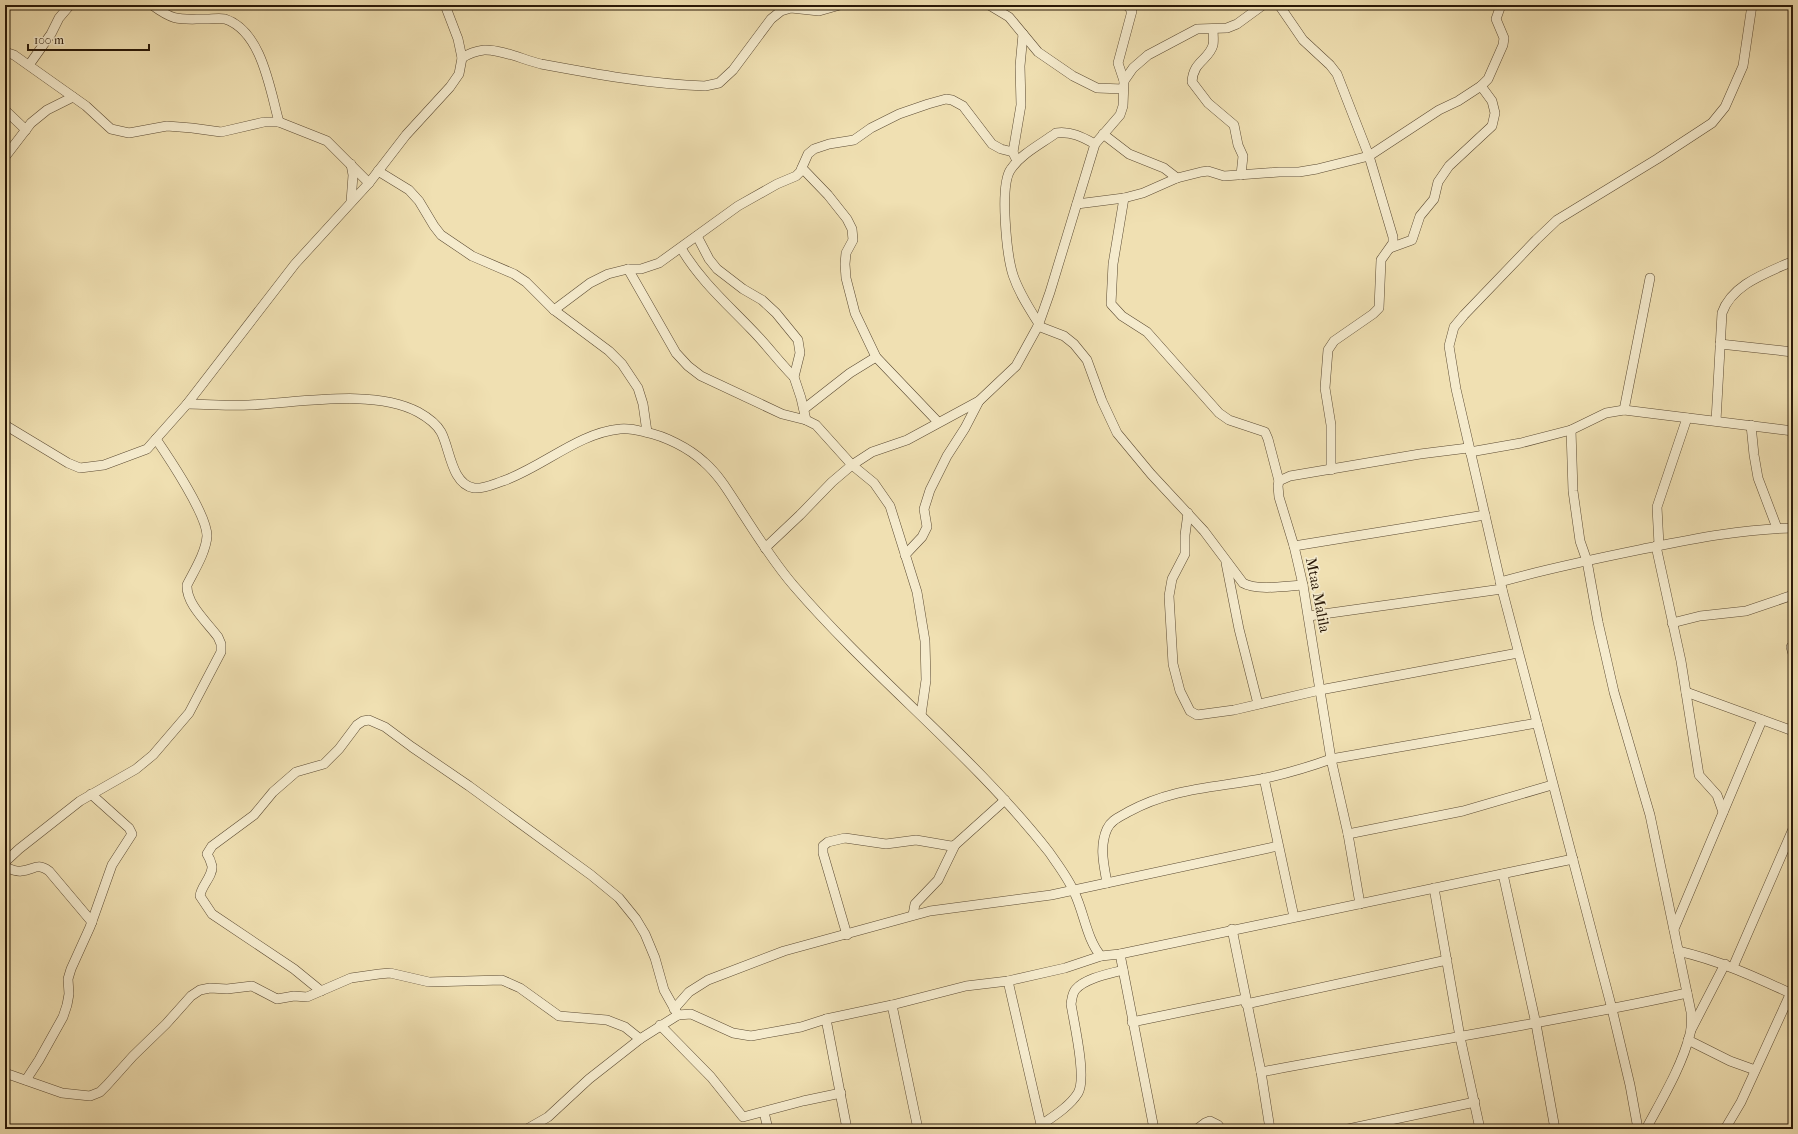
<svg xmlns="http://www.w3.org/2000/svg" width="1798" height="1134" font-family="'IM FELL French Canon',serif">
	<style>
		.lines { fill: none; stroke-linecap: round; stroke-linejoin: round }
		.street-casing { stroke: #5b4a32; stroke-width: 10 }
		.street { stroke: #f5ebcd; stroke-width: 9 }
		.labels { text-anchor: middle; stroke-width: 3.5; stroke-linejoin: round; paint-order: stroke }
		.street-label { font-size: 15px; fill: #291807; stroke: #f5ebcd }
	</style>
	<rect width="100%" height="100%" fill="#f0e0b2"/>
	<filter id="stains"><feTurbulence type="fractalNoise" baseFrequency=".005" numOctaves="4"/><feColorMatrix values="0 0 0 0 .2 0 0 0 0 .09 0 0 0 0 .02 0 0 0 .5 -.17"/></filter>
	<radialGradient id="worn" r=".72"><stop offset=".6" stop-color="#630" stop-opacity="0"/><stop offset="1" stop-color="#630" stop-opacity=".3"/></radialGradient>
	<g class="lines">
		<defs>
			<g id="street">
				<path d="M152,5C175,22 179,19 207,19C212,19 220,18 225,19C262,31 270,90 279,122"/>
				<path d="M989,5L1009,17L1038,52L1073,76L1097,88L1123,89"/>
				<path d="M1279,5L1303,40L1330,65L1337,74L1369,156L1393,237V243L1381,260L1379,308L1373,314L1334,341L1328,350L1325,388L1331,425V470"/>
				<path d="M1213,29C1213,34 1214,40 1213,45C1209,60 1193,61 1192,82L1208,103L1234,125L1238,145L1243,156L1241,175"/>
				<path d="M5,52L14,55L86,106L111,129L129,133L167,126L192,128L221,132L264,122H279L327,141L369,183"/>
				<path d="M462,58C468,54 476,51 484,50C501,49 524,60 541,64C595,74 649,84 705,86L719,83L733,70L771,19L781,11L791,8L819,11L840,5"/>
				<path d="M29,65L51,34L59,18L70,5"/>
				<path d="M1124,81L1118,63L1132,11L1127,5"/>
				<path d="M5,110L26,130"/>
				<path d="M1103,134L1129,154L1164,168L1177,178"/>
				<path d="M5,157L31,123L47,110L73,97"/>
				<path d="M1015,157L1013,152L1021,105L1020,66L1023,34"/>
				<path d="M351,164L353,175L351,202"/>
				<path d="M802,168L828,195L847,219L852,229L853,240L846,253L845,264L846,278L855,313L876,357L938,422"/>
				<path d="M378,171L409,190L419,201L434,226L441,235L472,256L514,274L526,282L554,310L609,351L622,364L638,388L643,404L647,432"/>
				<path d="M1124,198L1113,264L1111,304L1122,316L1147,332L1219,413L1229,420L1265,432L1268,439L1279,481"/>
				<path d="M1077,204L1124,198L1143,193L1177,178L1201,172L1208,171L1224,176L1279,172H1299L1317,169L1369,156L1439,110L1458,101L1481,86L1488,79L1503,45L1504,38L1496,19L1501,5"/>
				<path d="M697,236L709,259L717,269L743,289L762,300L776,313L798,340L800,353L794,377L801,398L806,420"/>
				<path d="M681,248C699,279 726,303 751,329C766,344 779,362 794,377"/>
				<path d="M1390,248L1412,240L1420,216L1434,199L1438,182L1449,166L1492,126L1495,113L1492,101L1481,86"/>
				<path d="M628,269L676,353L688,366L701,376L782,414L806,420L816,425L852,465L874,483L890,506L917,592L925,641L926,680L921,715"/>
				<path d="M554,310L590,283L608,274L628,269H641L659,263L738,206L777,184L796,176L800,172L808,154L814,149L829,144L854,140L871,128L899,114L928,104L946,99L952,100L963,106L992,144L1001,149L1013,152"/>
				<path d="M1039,324C1029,308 1019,293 1013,275C1007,256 999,185 1011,169C1021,154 1041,144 1056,133C1071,131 1082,137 1095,144"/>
				<path d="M1038,326L1064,336L1074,344L1087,360L1102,401L1117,433L1151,474L1204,531L1243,583C1256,591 1288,586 1303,585"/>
				<path d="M1720,344L1793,352"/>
				<path d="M187,404C207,404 228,406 249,405C298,403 374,388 418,412C427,417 436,423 441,432C450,448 451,484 474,488C484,489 494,484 503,481C543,467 578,433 620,429C628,428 637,430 645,432C665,436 689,448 704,462C720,476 730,494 741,511C758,537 774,563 794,586C874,679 973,755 1049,852C1058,865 1069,879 1075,894C1084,913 1087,940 1101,956L1120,954C1271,921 1422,890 1573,859"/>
				<path d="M804,409L850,373L876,357"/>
				<path d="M1624,410L1650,278"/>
				<path d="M1716,421L1722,313C1732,284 1767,273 1793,261"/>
				<path d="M5,425L68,463L80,468L104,465L147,449L187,404L295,264L369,183L406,135L450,87L459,74L462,58L458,39L445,5"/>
				<path d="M1751,425L1754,455L1758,478L1777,528"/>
				<path d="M1571,430L1573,491L1580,541L1587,561L1598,622L1614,692L1650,815L1691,1012C1691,1019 1692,1027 1690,1034C1682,1066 1662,1099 1646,1129"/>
				<path d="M1470,452L1521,443L1571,430L1606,413L1624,410L1793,431"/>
				<path d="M1188,513L1185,535V554L1172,579L1169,596L1173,664L1180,691L1190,711L1197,715L1234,710L1320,690L1518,653"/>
				<path d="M1659,545L1657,507L1687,418"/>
				<path d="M1294,546L1485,515"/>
				<path d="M1656,546L1681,661L1699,775L1717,795L1723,812"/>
				<path d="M765,548L800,515L832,482L852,465L872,452L907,440L979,401L1016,366L1038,326L1050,292L1095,144L1120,115L1123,106L1124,81L1133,68L1148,55L1197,29L1227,28L1237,24L1263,5"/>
				<path d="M905,555L922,537L927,527L924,509L930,490L947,456L965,428L979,401"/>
				<path d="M1226,563L1239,629L1258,704"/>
				<path d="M1500,582C1549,568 1599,558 1648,548C1697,538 1744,529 1793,528"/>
				<path d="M1309,616L1502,589"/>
				<path d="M1672,623L1700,616L1746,611L1793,595"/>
				<path d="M1793,645L1791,647L1793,654"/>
				<path d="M1686,692L1793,731"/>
				<path d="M1264,778L1294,917"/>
				<path d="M1348,834L1463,811L1552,785"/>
				<path d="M5,862L19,849L80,801L136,769L153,755L189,713L221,652V644L218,637C207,622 186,604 187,585C194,571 206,552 207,536C207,515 169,458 156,439"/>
				<path d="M5,867C10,869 16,872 21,871C34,870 37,862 49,871L92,922"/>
				<path d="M1503,874L1536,1024L1555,1129"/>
				<path d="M1107,883C1104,865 1099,847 1107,829C1111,820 1120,817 1128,812C1174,787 1216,788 1266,778C1288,773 1309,767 1331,759L1537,723"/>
				<path d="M1434,888L1460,1037L1480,1129"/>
				<path d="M1360,904L1348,834L1331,759L1303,585L1294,546L1279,497L1278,486L1279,481L1290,476L1420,454L1468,448"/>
				<path d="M913,915L915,904L938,880L955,845"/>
				<path d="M1232,929L1261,1072L1270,1129"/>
				<path d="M1674,929L1762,720"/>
				<path d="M847,935L823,853V846L828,842L845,838L886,844L916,840L951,846L955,845L1005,800"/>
				<path d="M1678,951C1718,960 1753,976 1790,993"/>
				<path d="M1120,954L1154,1129"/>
				<path d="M1733,967L1793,829"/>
				<path d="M1008,981L1042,1129"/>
				<path d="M321,991L294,969L212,914L200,896C201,886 213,876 212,866C211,862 209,857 207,854L212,846L254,815L273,792L296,772L324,764L339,749L357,725L363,721L369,720L385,727L412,747L469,786L591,875L619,898L636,919L645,934L655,958L664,990L678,1015"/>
				<path d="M1246,1004L1447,960"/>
				<path d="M892,1005L918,1129"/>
				<path d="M674,1009L689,992L708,980L784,951L930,911L1051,895L1278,846"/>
				<path d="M826,1019L847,1129"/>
				<path d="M1132,1022L1245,999"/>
				<path d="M660,1025L711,1077L743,1117L803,1101L841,1093"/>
				<path d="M1691,1030L1725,964"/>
				<path d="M1688,1040L1730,1061L1755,1070"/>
				<path d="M1261,1072C1403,1045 1546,1024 1687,993"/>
				<path d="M5,1073L62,1093L90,1096L100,1092L107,1085L133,1056L166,1024L191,996L200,990L210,988L227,989L252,986L277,999L294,996L307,997L351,978L379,974L390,973L429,982L502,980L520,988L559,1016L607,1020L625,1027L640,1039"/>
				<path d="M26,1080L39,1060L63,1017L67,1005L69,994L68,979L71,969L90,927L112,865L132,834L129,828L91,794"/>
				<path d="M764,1112L768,1129"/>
				<path d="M1041,1125C1054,1116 1070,1106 1078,1093C1087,1078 1074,1023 1071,1004C1072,999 1072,993 1076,989C1086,978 1109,974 1123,970"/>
				<path d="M527,1129L548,1117L589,1079L640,1039L678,1015L691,1014L733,1033L751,1036L801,1027L826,1019L892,1005L966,986L1008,981L1065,968L1101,956"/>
				<path d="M1197,1129L1205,1123L1210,1121L1218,1125L1221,1129"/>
				<path d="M1348,1129L1475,1102"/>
				<path d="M1638,1129L1630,1085L1612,1009L1502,589L1456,389L1449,346L1454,327L1464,315L1536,240L1557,220L1657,159L1712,123L1725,107L1743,66L1752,5"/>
				<path d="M1725,1129L1741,1102L1793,988"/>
			</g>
		</defs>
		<use href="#street" class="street-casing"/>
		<use href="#street" class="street"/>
	</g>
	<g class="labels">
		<g class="street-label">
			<text transform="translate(1318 595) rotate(79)" y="5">Mtaa Malila</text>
		</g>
	</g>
	<rect width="1798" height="1134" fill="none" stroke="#f0e0b2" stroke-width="20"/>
	<rect x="6" y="6" width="1786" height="1122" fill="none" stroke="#291807" stroke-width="2"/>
	<rect x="10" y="10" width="1778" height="1114" fill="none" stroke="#291807"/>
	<path d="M28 44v6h121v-6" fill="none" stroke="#291807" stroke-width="2"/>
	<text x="34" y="44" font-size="12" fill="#291807" stroke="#f5ebcd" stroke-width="3" paint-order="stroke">100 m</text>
	<rect width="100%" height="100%" filter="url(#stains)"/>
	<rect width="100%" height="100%" fill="url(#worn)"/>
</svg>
